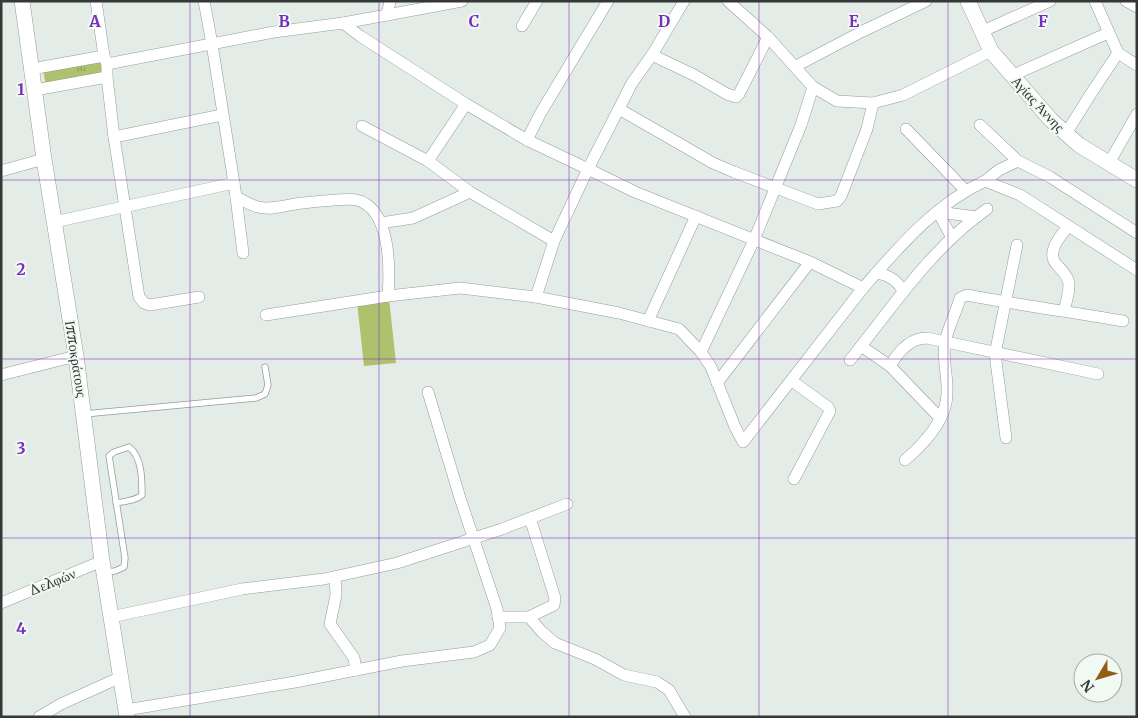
<svg xmlns="http://www.w3.org/2000/svg" width="1138" height="718" font-family="Merriweather,serif">
	<style>
		.grass { fill: url(#grass-tufts) }
		.pitch { fill: #aec26d }
		.lines { fill: none; stroke-linecap: round; stroke-linejoin: round }
		.lane-casing { stroke: #949d97; stroke-width: 7 }
		.street-casing { stroke: #949d97; stroke-width: 12 }
		.secondary-casing { stroke: #949d97; stroke-width: 16 }
		.lane { stroke: #fff; stroke-width: 5.5 }
		.street { stroke: #fff; stroke-width: 11 }
		.secondary { stroke: #fff; stroke-width: 15 }
		.grid { fill: none; stroke: #7b2cbf; stroke-width: 1; stroke-opacity: 0.55 }
		.labels { text-anchor: middle; stroke-width: 4; stroke-linejoin: round; paint-order: stroke }
		.street-label { font-size: 14px; fill: #343836; stroke: #f0faf3 }
		.grid-label { font-size: 16px; text-anchor: middle; font-weight: bold; fill: #7b2cbf; stroke: #f0faf3; stroke-width: 4; stroke-linejoin: round; paint-order: stroke }
	</style>
	<defs>
		<pattern id="grass-tufts" width="24" height="20" patternUnits="userSpaceOnUse" patternTransform="scale(1.25)"><rect width="24" height="20" fill="#aec26d"/><path d="M3 7l-1-3M5 7V3M7 7l1-3M15 17l-1-3M17 17v-4M19 17l1-3" fill="none" stroke="#8e9f5a"/></pattern>
	</defs>
	<rect width="100%" height="100%" fill="#e3ece6"/>
	<path class="grass" d="M101,59L104,75L46,87L43,69Z"/>
	<path class="pitch" d="M389,298L396,363L364,366L357,302Z"/>
	<g class="lines">
		<defs>
			<g id="lane">
				<path d="M84,414L256,398L265,394L268,385L265,367"/>
				<path d="M104,572L115,571L124,567L125,558L109,456L114,452L129,447C142,457 142,479 142,495C135,501 126,501 116,503"/>
			</g>
			<g id="street">
				<path d="M96,1L104,56L107,64V77L114,137L139,297L144,303L150,305L199,297"/>
				<path d="M204,1L212,44L234,183"/>
				<path d="M684,1L652,55L632,83L588,169L635,192L810,262L863,288C899,247 935,204 985,181L1020,195L1137,270"/>
				<path d="M728,1L768,37L813,87L837,101L873,103L903,95L991,51"/>
				<path d="M1095,1L1118,53L1137,65"/>
				<path d="M1126,1L1137,7"/>
				<path d="M387,15L462,1"/>
				<path d="M343,23L387,15L390,1"/>
				<path d="M522,26L537,1"/>
				<path d="M983,31L1050,1"/>
				<path d="M652,55L694,75L727,94L736,97L739,94L768,37"/>
				<path d="M107,64L274,32L343,23L360,36L466,104L527,140L588,169L554,241L536,297L460,288L388,296L266,315"/>
				<path d="M796,66L861,32L926,1"/>
				<path d="M31,69L104,56"/>
				<path d="M1011,76L1108,33"/>
				<path d="M35,90L107,77"/>
				<path d="M466,104L428,161L470,192L554,241"/>
				<path d="M619,109L713,163L734,172L818,204L837,201L841,196L867,129L873,103"/>
				<path d="M980,125L1018,161L1050,177L1137,233"/>
				<path d="M362,126L428,161"/>
				<path d="M906,129L965,190"/>
				<path d="M1065,135L1092,92L1118,53"/>
				<path d="M114,137L222,115"/>
				<path d="M527,140L540,114L608,1"/>
				<path d="M1109,163L1137,114"/>
				<path d="M1,171L44,159"/>
				<path d="M985,181L999,170L1018,161"/>
				<path d="M236,197L243,253"/>
				<path d="M938,212L977,217"/>
				<path d="M938,212L952,238"/>
				<path d="M54,222L234,183L236,197C243,200 250,205 258,207C272,211 289,204 303,203C312,202 350,198 357,200C391,209 390,269 388,296"/>
				<path d="M381,223L413,218L470,192"/>
				<path d="M876,273C889,275 897,280 903,291"/>
				<path d="M536,297L619,313L679,329L701,352L711,367L735,427L743,442L863,288"/>
				<path d="M1064,311C1066,302 1071,288 1068,280C1065,272 1061,270 1056,264C1046,251 1061,236 1068,226"/>
				<path d="M648,321L696,216"/>
				<path d="M861,346L890,366L940,418"/>
				<path d="M701,352L754,240L801,125L813,87"/>
				<path d="M850,360C892,308 931,248 987,209"/>
				<path d="M890,366C898,352 910,338 927,338L1098,374"/>
				<path d="M1,375L76,356"/>
				<path d="M792,381L828,407L830,411L794,479"/>
				<path d="M717,383L810,262"/>
				<path d="M1006,438L995,354L1017,245"/>
				<path d="M905,460C924,444 947,419 947,393C948,376 942,359 945,342C948,328 956,313 960,298L967,295C1019,305 1071,312 1123,321"/>
				<path d="M335,577L336,595L330,624L354,658L356,670"/>
				<path d="M1,603L102,561"/>
				<path d="M111,617L242,589L324,579L397,563L502,529L567,504"/>
				<path d="M498,617H529L542,632L555,643L595,659L624,675L657,682L669,690L685,717"/>
				<path d="M529,617L554,605L555,598L530,518"/>
				<path d="M126,710L295,682L402,661L474,652L490,645L500,628L497,609L460,498L428,392"/>
				<path d="M39,717L61,704L121,677"/>
			</g>
			<g id="secondary">
				<path d="M22,1L44,159L76,356L102,561L127,717"/>
				<path d="M968,1L991,51L1051,120L1079,145L1137,180"/>
			</g>
		</defs>
		<use href="#lane" class="lane-casing"/>
		<use href="#street" class="street-casing"/>
		<use href="#secondary" class="secondary-casing"/>
		<use href="#lane" class="lane"/>
		<use href="#street" class="street"/>
		<use href="#secondary" class="secondary"/>
	</g>
	<path class="grid" d="M190,1V717M379,1V717M569,1V717M759,1V717M948,1V717M1,180H1137M1,359H1137M1,538H1137"/>
	<g class="labels">
		<g class="street-label">
			<text transform="translate(1038 104) rotate(47)" y="5">Αγίας Άννης</text>
			<text transform="translate(76 359) rotate(81)" y="5">Ιπποκράτους</text>
			<text transform="translate(52 582) rotate(-22)" y="5">Δελφών</text>
		</g>
	</g>
	<g class="grid-label">
		<text x="95" y="27">A</text>
		<text x="284" y="27">B</text>
		<text x="474" y="27">C</text>
		<text x="664" y="27">D</text>
		<text x="854" y="27">E</text>
		<text x="1043" y="27">F</text>
		<text x="21" y="95">1</text>
		<text x="21" y="275">2</text>
		<text x="21" y="454">3</text>
		<text x="21" y="634">4</text>
	</g>
	<rect width="1138" height="718" fill="none" stroke="#343836" stroke-width="5"/>
	<g transform="translate(1098 678) rotate(232)"><circle r="24" fill="#f0faf3" stroke="#a5aca7"/>
	<path d="M0-4L9 19L0 12L-9 19Z" fill="#955c18"/>
	<text y="-8" font-size="14" font-weight="bold" text-anchor="middle" fill="#343836">N</text>
	</g>
</svg>
